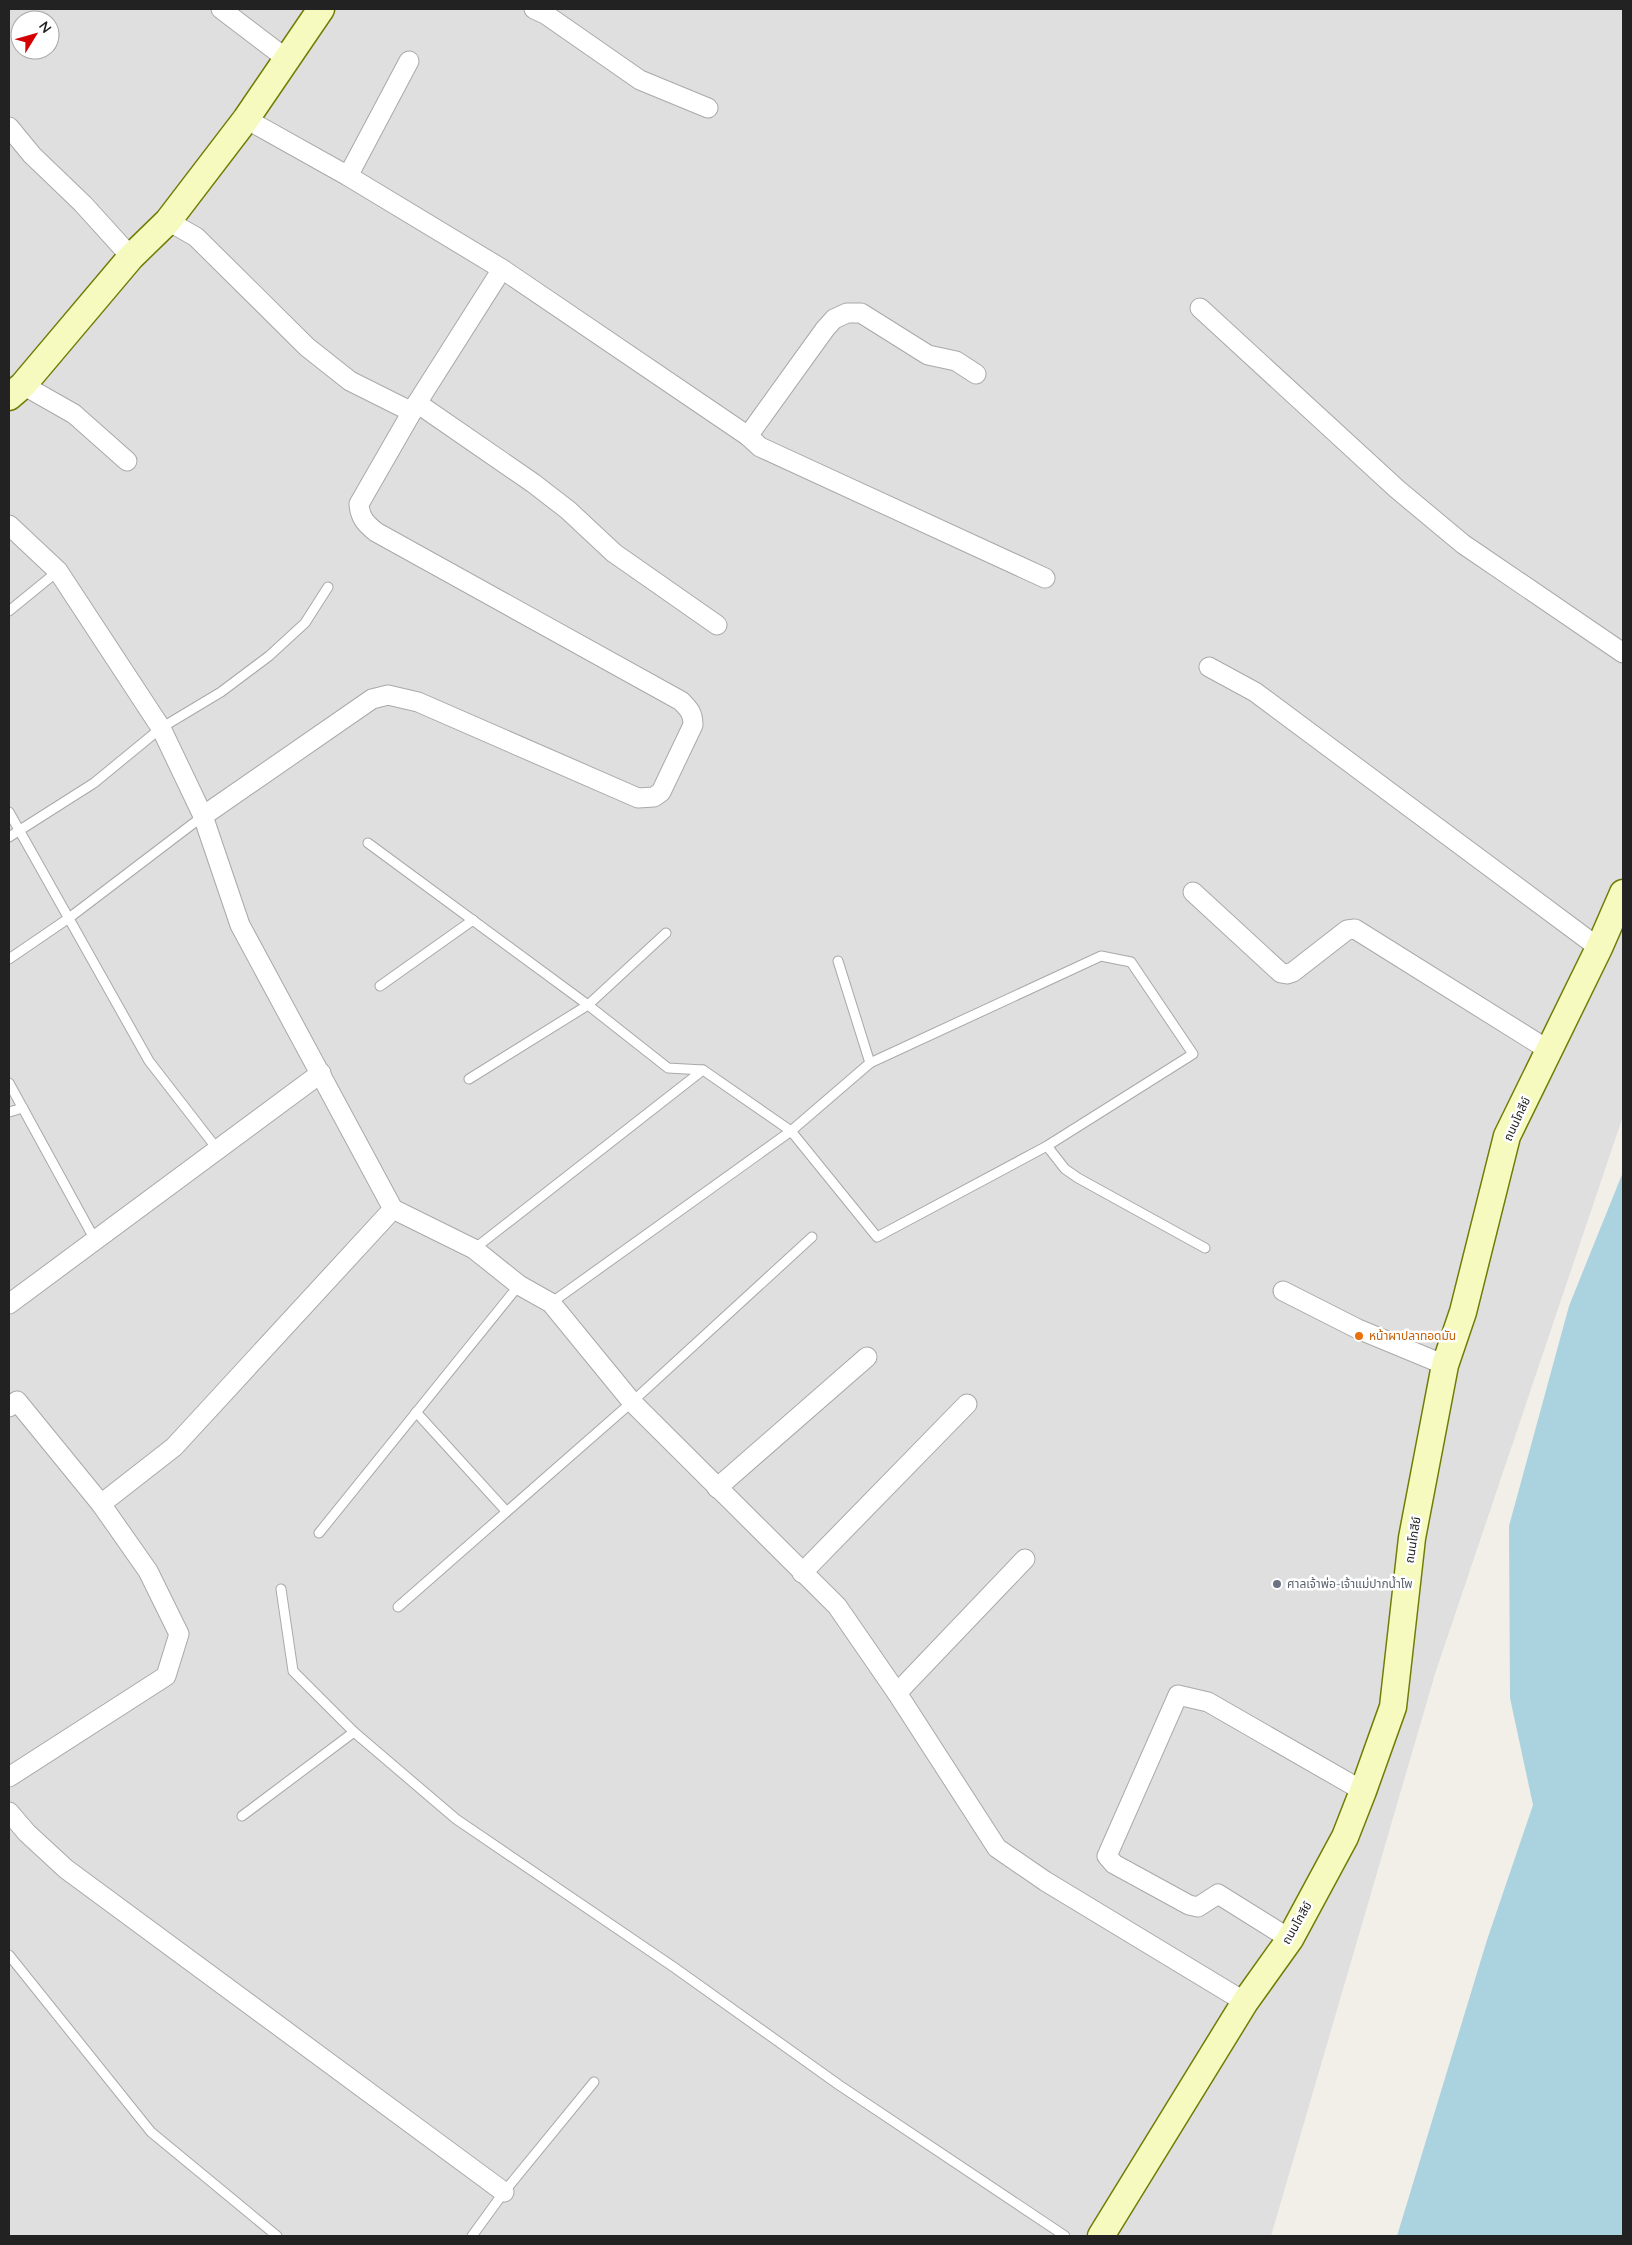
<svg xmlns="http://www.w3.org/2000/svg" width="1632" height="2245" font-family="Quicksand,'Noto Sans Thai',sans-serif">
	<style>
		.residential { fill: #e0dfdf; fill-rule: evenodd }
		.water { fill: #aad3df }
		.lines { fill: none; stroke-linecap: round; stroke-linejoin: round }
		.lane-casing { stroke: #a9a9a9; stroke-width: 11 }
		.street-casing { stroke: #a9a9a9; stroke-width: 21 }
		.secondary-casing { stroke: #707d05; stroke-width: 29 }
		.lane { stroke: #fff; stroke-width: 9 }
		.street { stroke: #fff; stroke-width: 19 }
		.secondary { stroke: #f7fabf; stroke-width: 26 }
		.food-dot { fill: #e8710a; stroke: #fff; stroke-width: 2 }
		.worship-dot { fill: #6b7280; stroke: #fff; stroke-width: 2 }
		.labels { text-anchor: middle; stroke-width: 5; stroke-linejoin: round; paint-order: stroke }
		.street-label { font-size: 12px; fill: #222; stroke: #fff }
		.food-label { font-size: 12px; fill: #c56008; stroke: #fff; text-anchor: start }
		.worship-label { font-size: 12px; fill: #5b616d; stroke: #fff; text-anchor: start }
	</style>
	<rect width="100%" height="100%" fill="#f2efe9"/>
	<path class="residential" d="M9,9H1623V1116L1435,1674L1271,2236H9ZM20,20H50V50H20Z"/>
	<path class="water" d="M1623,1172V2236H1397L1487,1940L1533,1805L1510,1698L1509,1526L1569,1306Z"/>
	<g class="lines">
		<defs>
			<g id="lane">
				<path d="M9,611L58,571"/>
				<path d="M9,812L149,1061L218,1150"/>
				<path d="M9,837L94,783L161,728L221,692L269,656L305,623L328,587"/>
				<path d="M368,843L588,1005L668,1068L703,1070"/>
				<path d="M9,959L69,918L203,816"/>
				<path d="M838,961L870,1063"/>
				<path d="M380,986L473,920"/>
				<path d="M469,1079L588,1005L666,933"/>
				<path d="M9,1083L95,1240"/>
				<path d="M9,1112L23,1108"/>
				<path d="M1047,1146L1065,1169L1078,1178L1205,1248"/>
				<path d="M474,1249L703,1070L791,1131L877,1237L1047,1146L1193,1054L1131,962L1101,956L870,1063L791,1131L551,1303"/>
				<path d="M416,1412L506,1511"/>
				<path d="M319,1533L519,1285"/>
				<path d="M281,1589L293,1671L354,1732L456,1819L675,1968L839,2085L1065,2236"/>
				<path d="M398,1607L632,1402L812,1237"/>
				<path d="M242,1816L354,1732"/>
				<path d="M9,1955L151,2132L277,2236"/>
				<path d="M472,2236L504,2192L594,2082"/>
			</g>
			<g id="street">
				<path d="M221,9L288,60"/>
				<path d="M534,9L545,14L640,80L708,108"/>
				<path d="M246,119L348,176L502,269L748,436L760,447L1045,578"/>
				<path d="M9,127L32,155L83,204L131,257"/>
				<path d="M348,176L409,61"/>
				<path d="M168,221L196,237L307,347L350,381L412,412"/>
				<path d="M1200,308L1397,489L1463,544L1623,653"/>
				<path d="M23,385L74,414L127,461"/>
				<path d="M417,403L533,483L568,510L614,553L717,625"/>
				<path d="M748,436L825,329L834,319L847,313H861L928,355L956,361L976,374"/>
				<path d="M9,525L58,571L161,728L203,816L240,925L393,1209L474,1249L519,1285L551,1303L632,1402L837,1606L897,1693L997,1848L1045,1881L1245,2002"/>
				<path d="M1209,667L1255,692L1599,948"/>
				<path d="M203,816L372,699L388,695L418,702L638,798L654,797L661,792L693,725C693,713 689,709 681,701L376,532C366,524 360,518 359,504L417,403L502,269"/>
				<path d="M1193,892L1281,973L1287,974L1293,972L1347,930L1355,929L1550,1051"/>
				<path d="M1283,1291L1358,1329L1445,1365"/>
				<path d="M9,1304L321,1073"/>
				<path d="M9,1407L17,1401L101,1504L148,1571L179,1634L166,1676L9,1777"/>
				<path d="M717,1488L867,1357"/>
				<path d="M101,1504L174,1447L393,1209"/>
				<path d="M802,1573L967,1404"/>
				<path d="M897,1693L1025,1559"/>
				<path d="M9,1812L27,1833L66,1869L504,2192"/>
				<path d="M1290,1939L1218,1894L1198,1907L1189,1905L1114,1864L1107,1856L1178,1695L1208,1702L1363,1791"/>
			</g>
			<g id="secondary">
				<path d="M9,397L23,385L131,257L168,221L246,119L321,9"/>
				<path d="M1101,2236L1245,2002L1290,1939L1345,1837L1363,1791L1393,1707L1412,1538L1445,1365L1463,1312L1507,1136L1599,948L1623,893"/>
			</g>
		</defs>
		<use href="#lane" class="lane-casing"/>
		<use href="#street" class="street-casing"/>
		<use href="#secondary" class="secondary-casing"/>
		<use href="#lane" class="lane"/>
		<use href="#street" class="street"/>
		<use href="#secondary" class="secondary"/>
	</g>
	<circle class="food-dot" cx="1359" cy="1336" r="5"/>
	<circle class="worship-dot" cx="1277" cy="1584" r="5"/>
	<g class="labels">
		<g class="street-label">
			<text transform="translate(1517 1119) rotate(-65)" y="4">ถนนโกสีย์</text>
			<text transform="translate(1413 1540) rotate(-81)" y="4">ถนนโกสีย์</text>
			<text transform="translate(1297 1923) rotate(-60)" y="4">ถนนโกสีย์</text>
		</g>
		<g class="food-label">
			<text x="1369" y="1340">หน้าผาปลาทอดมัน</text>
		</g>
		<g class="worship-label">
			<text x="1287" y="1588">ศาลเจ้าพ่อ-เจ้าแม่ปากน้ำโพ</text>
		</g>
	</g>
	<rect width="1632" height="2245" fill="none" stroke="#222222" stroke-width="20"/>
	<g transform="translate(35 35) rotate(53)"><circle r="24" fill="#ffffff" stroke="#a7a7a7"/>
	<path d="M0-4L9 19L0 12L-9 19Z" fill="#d40000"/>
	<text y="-8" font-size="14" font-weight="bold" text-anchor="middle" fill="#222222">N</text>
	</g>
</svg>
